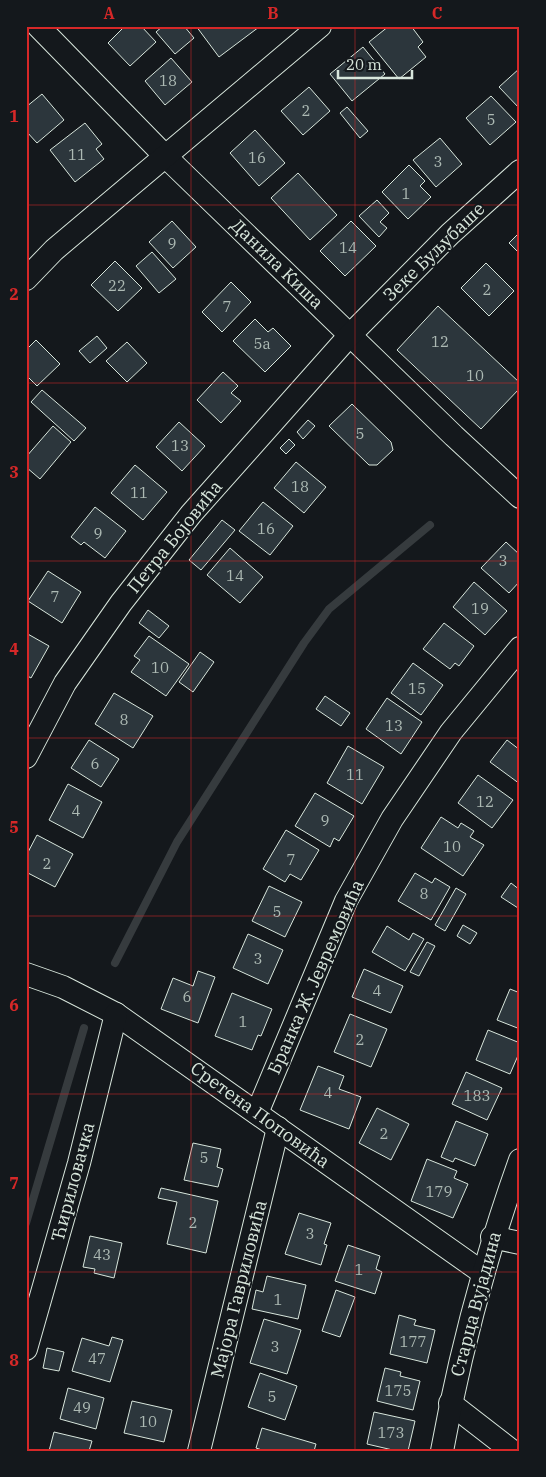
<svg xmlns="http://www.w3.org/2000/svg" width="546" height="1477" font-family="'IBM Plex Serif',serif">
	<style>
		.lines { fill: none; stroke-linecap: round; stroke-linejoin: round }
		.stream { stroke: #363b3e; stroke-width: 8 }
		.building { fill: #2c363c; stroke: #d8e6dc }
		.minor-casing { stroke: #d8e6dc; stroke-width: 24 }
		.minor { stroke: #14181c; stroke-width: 22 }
		.grid { fill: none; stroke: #d62828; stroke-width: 1; stroke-opacity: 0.55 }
		.labels { text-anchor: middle; stroke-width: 4; stroke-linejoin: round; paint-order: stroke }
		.number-label { font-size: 15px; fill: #adbab4 }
		.street-label { font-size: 18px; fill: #d8e6dc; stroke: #14181c }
		.neatline { fill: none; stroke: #d62828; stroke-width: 2 }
		.grid-label { font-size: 16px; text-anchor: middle; font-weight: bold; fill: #d62828 }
	</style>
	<rect width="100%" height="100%" fill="#14181c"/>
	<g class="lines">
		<g class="stream">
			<path d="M115,963L177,842L304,643L329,609L430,525"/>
			<path d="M26,1223L84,1028"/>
		</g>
	</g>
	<g class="building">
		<path d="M125,26H141L156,42L130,66L108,43Z"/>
		<path d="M163,26H184L194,38L175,54L156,32Z"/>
		<path d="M196,26H259V27L219,57Z"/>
		<path d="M389,26H411L423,42L418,47L426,57L399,79L369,42Z"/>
		<path d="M363,47L385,74L352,101L330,74Z"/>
		<path d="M171,58L192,82L165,105L145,81Z"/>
		<path d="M520,68V109L499,87Z"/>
		<path d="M309,87L330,111L303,135L281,111Z"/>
		<path d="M42,94L64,120L37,143L26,131V107Z"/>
		<path d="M491,96L516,122L490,145L466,118Z"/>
		<path d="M347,107L368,131L360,138L340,113Z"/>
		<path d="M85,123L102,144L96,149L104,159L75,182L50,150Z"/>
		<path d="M255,130L285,163L259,186L230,153Z"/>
		<path d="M440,138L462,164L436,187L413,160Z"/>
		<path d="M409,165L425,181L420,186L431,197L408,219L382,192Z"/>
		<path d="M298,173L337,215L310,240L271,198Z"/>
		<path d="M377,200L389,213L380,222L387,228L379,237L359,216Z"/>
		<path d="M172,221L196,247L173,268L149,242Z"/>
		<path d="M351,221L376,246L345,276L320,251Z"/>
		<path d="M520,232V254L509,243Z"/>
		<path d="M152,252L176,279L159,293L136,266Z"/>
		<path d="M115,261L142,288L118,311L91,285Z"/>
		<path d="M486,263L514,291L489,316L461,288Z"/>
		<path d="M231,282L251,302L222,332L202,312Z"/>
		<path d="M438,306L520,383V388L481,429L397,350Z"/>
		<path d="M255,319L268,332L273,328L291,346L265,372L233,341Z"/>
		<path d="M97,336L107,348L90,363L79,351Z"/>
		<path d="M36,340L60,364L37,386L26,375V350Z"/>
		<path d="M127,342L147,363L127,382L106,361Z"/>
		<path d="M223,372L238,386L231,393L241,401L221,423L197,400Z"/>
		<path d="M42,390L86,428L74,441L31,402Z"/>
		<path d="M352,404L391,442L393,450L377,465H369L329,426Z"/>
		<path d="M308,420L315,426L303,439L297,432Z"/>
		<path d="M179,422L205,446L182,471L156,447Z"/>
		<path d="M53,426L71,442L40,479L26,467V457Z"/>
		<path d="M289,439L295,445L286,454L280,448Z"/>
		<path d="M296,462L326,487L304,513L274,488Z"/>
		<path d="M135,465L167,492L143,520L111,493Z"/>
		<path d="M263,502L293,526L270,555L239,531Z"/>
		<path d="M95,507L126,531L105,558L84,542L81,545L71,537Z"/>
		<path d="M222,520L235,530L201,570L189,560Z"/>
		<path d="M506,542L520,555V581L509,593L481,568Z"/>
		<path d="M230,548L263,577L240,603L207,575Z"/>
		<path d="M48,571L81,592L62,623L28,601Z"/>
		<path d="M474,582L507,611L485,635L453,607Z"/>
		<path d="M148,610L169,626L159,638L139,623Z"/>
		<path d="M444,623L474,646L459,666L455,663L450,669L423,649Z"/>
		<path d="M26,633L49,646L31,678L26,675Z"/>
		<path d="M149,636L189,664L166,696L131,672L140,660L134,656Z"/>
		<path d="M200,652L214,662L193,692L179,682Z"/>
		<path d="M413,663L443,685L421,715L391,693Z"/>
		<path d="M114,693L153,716L133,748L95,724Z"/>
		<path d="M325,696L350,713L341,726L316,709Z"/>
		<path d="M387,698L422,722L401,754L366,729Z"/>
		<path d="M89,740L119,759L101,787L71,768Z"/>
		<path d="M507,740L520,750V784L490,762Z"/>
		<path d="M348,746L384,767L362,804L327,783Z"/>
		<path d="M478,775L513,800L492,828L458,803Z"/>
		<path d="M68,784L102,802L83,838L49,820Z"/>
		<path d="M315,793L354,816L339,841L334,838L330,847L295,826Z"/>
		<path d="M441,817L458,828L461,823L474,831L470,837L484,845L463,876L421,848Z"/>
		<path d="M286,830L319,850L301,880L290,874L285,882L263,869Z"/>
		<path d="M37,835L73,854L55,887L26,872V856Z"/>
		<path d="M415,873L432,883L435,878L450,887L431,920L398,901Z"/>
		<path d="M511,883L520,890L518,908L501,897Z"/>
		<path d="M269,886L302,902L285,937L252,921Z"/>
		<path d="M456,888L466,894L445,931L435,925Z"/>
		<path d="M463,925L477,933L470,944L457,936Z"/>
		<path d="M387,926L409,940L413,933L424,939L405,971L372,952Z"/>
		<path d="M248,934L283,950L268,984L233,968Z"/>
		<path d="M427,942L435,946L419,976L410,972Z"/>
		<path d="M364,969L403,986L391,1013L352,997Z"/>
		<path d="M198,971L215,977L198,1023L161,1009L173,978L193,986Z"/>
		<path d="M510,989L520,993V1029L497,1020Z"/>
		<path d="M232,993L272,1009L261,1036L258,1035L252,1050L215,1036Z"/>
		<path d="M350,1014L387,1029L371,1067L334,1052Z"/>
		<path d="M488,1030L520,1043V1051L510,1074L476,1060Z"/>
		<path d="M318,1066L344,1076L339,1089L361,1097L349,1129L300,1110Z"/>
		<path d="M466,1072L502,1088L487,1120L452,1104Z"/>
		<path d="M377,1108L409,1124L391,1160L359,1143Z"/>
		<path d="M456,1121L488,1134L475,1166L455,1158L453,1162L441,1157Z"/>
		<path d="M193,1143L221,1149L217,1167L223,1169L218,1187L184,1180Z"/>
		<path d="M427,1159L457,1171L454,1178L468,1184L453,1218L411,1201Z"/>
		<path d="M161,1188L218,1201L206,1253L167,1244L177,1202L158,1198Z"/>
		<path d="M299,1213L331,1223L324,1244L327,1245L321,1265L285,1254Z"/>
		<path d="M90,1236L122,1243L114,1278L94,1273L95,1269L83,1267Z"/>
		<path d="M348,1245L380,1256L376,1269L382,1272L375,1294L335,1281Z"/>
		<path d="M267,1276L306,1285L298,1319L252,1309L256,1290L263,1292Z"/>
		<path d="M336,1290L355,1297L340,1337L322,1331Z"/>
		<path d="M399,1315L416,1320L414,1325L435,1330L427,1363L390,1354Z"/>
		<path d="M264,1319L301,1330L287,1374L250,1363Z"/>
		<path d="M112,1337L123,1340L110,1382L72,1371L82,1338L109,1346Z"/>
		<path d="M47,1348L64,1352L59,1371L43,1368Z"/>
		<path d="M385,1368L401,1372L400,1376L420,1381L413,1410L377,1401Z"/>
		<path d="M260,1373L297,1386L285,1420L248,1407Z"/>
		<path d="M68,1388L104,1398L96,1429L60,1419Z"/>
		<path d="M132,1401L172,1410L164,1442L124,1433Z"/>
		<path d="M374,1412L415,1421L408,1451H397L367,1444Z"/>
		<path d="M262,1428L316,1444L314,1451H265L256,1448Z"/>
		<path d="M54,1432L92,1441L89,1451H49Z"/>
	</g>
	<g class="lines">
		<defs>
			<g id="minor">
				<path d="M38,26L165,156L454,436L520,497"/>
				<path d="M26,279L54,250L320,26"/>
				<path d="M26,757L65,683L121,603L191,514L350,335L450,234L520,171"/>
				<path d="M26,974L63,987L116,1014L483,1273"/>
				<path d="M257,1113L346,901L392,819L451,732L520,648"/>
				<path d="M492,1237L520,1243"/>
				<path d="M26,1349L79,1163L116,1014"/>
				<path d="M450,1403L512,1451"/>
				<path d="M199,1451L278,1128"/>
				<path d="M442,1451C460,1352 486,1255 520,1160"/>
			</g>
		</defs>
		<use href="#minor" class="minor-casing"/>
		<use href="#minor" class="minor"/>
	</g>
	<path class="grid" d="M191,26V1451M355,26V1451M26,205H520M26,383H520M26,561H520M26,738H520M26,916H520M26,1094H520M26,1272H520"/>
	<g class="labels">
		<g class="number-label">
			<text x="168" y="86">18</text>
			<text x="306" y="116">2</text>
			<text x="491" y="125">5</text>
			<text x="77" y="160">11</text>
			<text x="257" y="163">16</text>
			<text x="438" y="167">3</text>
			<text x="406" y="199">1</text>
			<text x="172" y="249">9</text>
			<text x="348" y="253">14</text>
			<text x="117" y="291">22</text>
			<text x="487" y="295">2</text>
			<text x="227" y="312">7</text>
			<text x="440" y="347">12</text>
			<text x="262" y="349">5a</text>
			<text x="475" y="381">10</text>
			<text x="360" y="439">5</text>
			<text x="180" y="451">13</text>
			<text x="300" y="492">18</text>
			<text x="139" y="498">11</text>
			<text x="266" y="534">16</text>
			<text x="98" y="539">9</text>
			<text x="503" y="566">3</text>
			<text x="235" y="581">14</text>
			<text x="55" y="602">7</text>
			<text x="480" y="614">19</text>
			<text x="160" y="673">10</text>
			<text x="417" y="694">15</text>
			<text x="124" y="725">8</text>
			<text x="394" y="731">13</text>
			<text x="95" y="769">6</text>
			<text x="355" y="780">11</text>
			<text x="485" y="807">12</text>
			<text x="76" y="816">4</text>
			<text x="325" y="826">9</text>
			<text x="452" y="852">10</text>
			<text x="291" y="865">7</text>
			<text x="47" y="869">2</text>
			<text x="424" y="899">8</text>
			<text x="277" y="917">5</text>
			<text x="258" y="964">3</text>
			<text x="377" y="996">4</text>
			<text x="187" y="1002">6</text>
			<text x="243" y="1027">1</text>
			<text x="360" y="1045">2</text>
			<text x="328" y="1098">4</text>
			<text x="477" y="1101">183</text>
			<text x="384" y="1139">2</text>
			<text x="204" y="1163">5</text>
			<text x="439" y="1197">179</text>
			<text x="193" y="1228">2</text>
			<text x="310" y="1239">3</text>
			<text x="102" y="1260">43</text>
			<text x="359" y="1275">1</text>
			<text x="278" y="1305">1</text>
			<text x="413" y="1347">177</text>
			<text x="275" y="1352">3</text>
			<text x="97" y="1364">47</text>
			<text x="398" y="1396">175</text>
			<text x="272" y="1402">5</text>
			<text x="82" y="1413">49</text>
			<text x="148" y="1427">10</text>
			<text x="391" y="1438">173</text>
		</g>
		<g class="street-label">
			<text transform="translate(434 252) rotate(-44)" y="6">Зеке Буљубаше</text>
			<text transform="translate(277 264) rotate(44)" y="6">Данила Киша</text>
			<text transform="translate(175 537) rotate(-51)" y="6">Петра Бојовића</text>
			<text transform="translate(316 977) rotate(-66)" y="6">Бранка Ж. Јевремовића</text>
			<text transform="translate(260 1115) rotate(36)" y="6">Сретена Поповића</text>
			<text transform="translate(73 1182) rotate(-75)" y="6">Ћириловачка</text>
			<text transform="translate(239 1289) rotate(-76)" y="6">Мајора Гавриловића</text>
			<text transform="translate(476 1304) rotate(-75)" y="6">Старца Вујадина</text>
		</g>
	</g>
	<rect width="546" height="1477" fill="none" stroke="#14181c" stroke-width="55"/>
	<path d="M338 70v8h74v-8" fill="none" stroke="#d8e6dc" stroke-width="2.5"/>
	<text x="346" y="70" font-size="15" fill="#d8e6dc" stroke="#14181c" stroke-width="4" paint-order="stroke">20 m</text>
	<rect x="28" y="28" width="490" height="1422" class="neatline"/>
	<g class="grid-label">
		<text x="109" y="19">A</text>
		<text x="273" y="19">B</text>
		<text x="437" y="19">C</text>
		<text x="14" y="122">1</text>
		<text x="14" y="300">2</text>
		<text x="14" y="478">3</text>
		<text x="14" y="655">4</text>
		<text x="14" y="833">5</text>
		<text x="14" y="1011">6</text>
		<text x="14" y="1189">7</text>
		<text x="14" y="1366">8</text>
	</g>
</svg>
